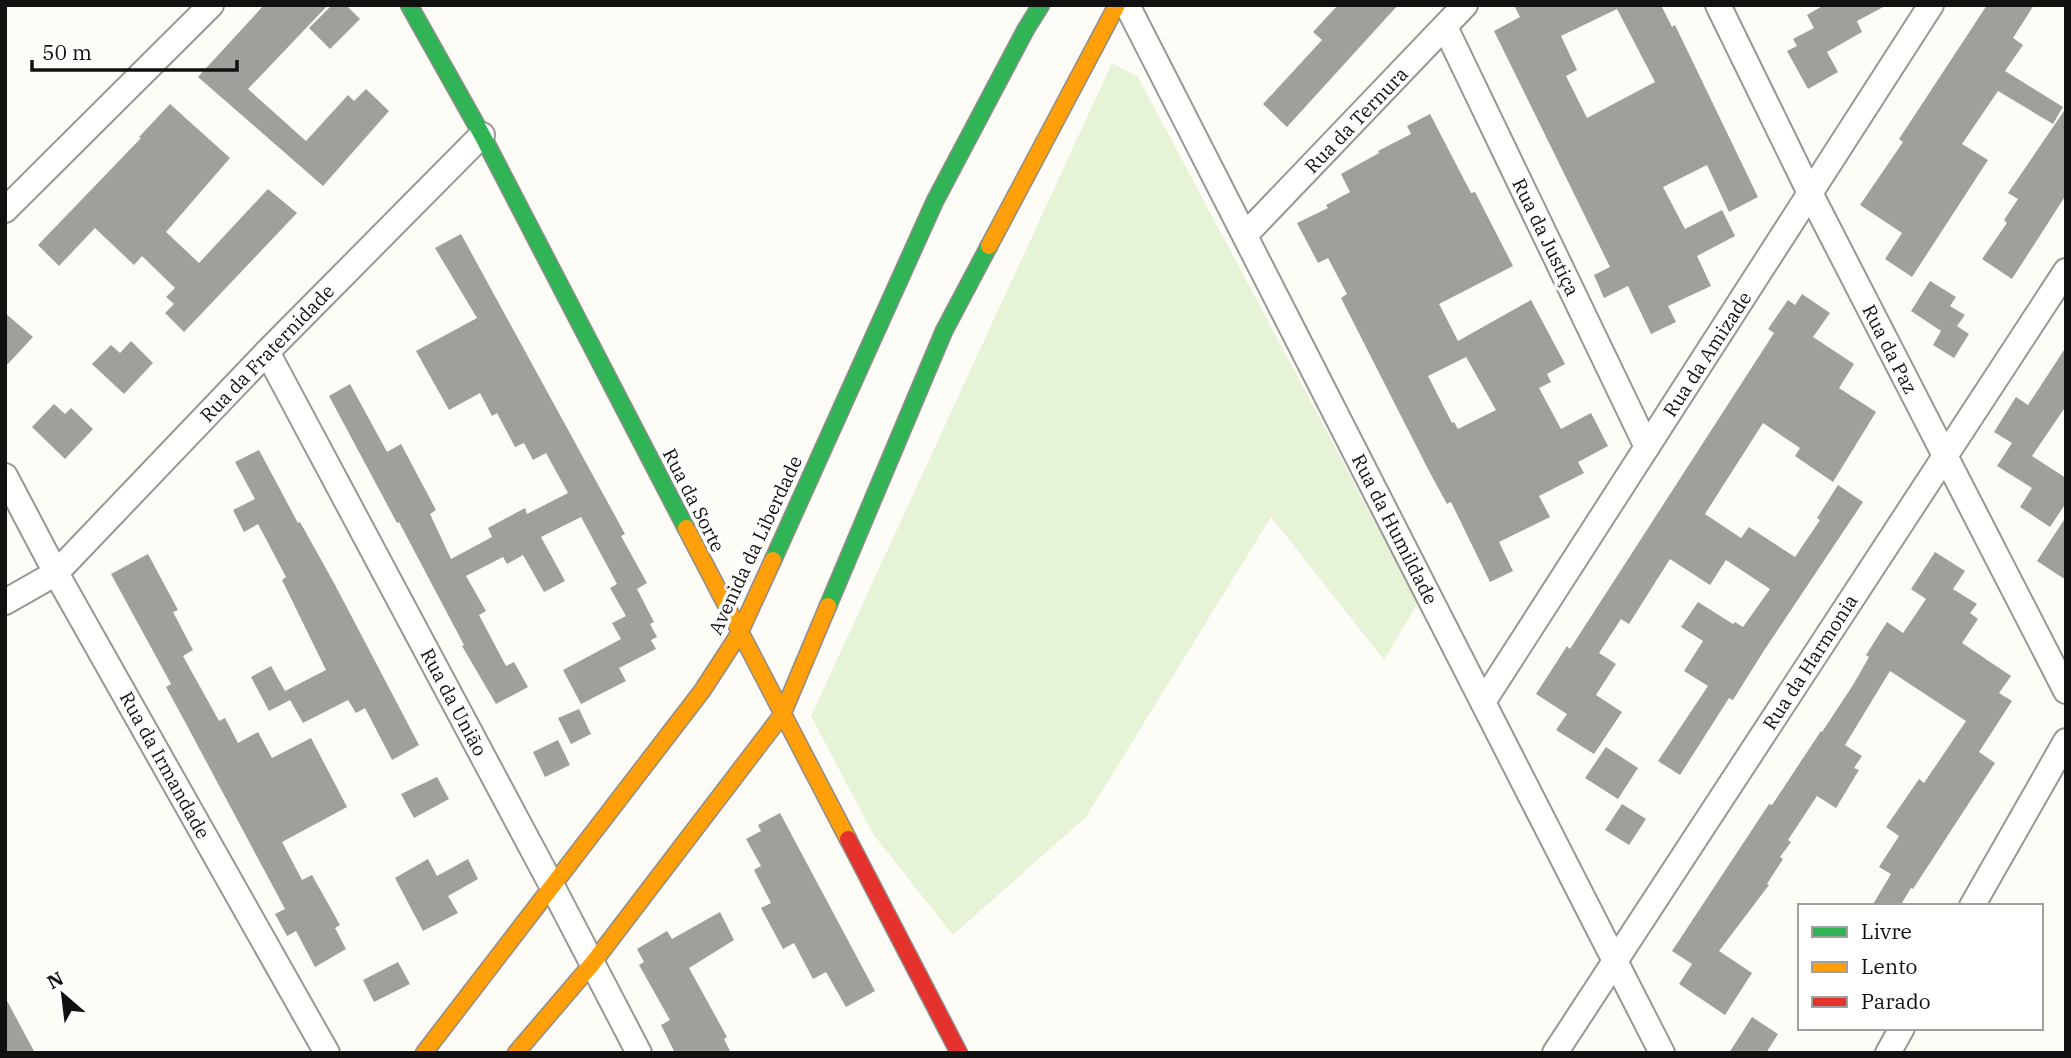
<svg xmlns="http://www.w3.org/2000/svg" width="2071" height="1058" font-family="'IBM Plex Serif',serif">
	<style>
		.green { fill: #e7f3d7 }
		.building { fill: #a19f9c; fill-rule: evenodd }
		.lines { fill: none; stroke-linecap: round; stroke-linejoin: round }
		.street-casing { stroke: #979795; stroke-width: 28 }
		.fast-casing { stroke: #8e8d8b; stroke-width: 19 }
		.slow-casing { stroke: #8e8d8b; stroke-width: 19 }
		.jam-casing { stroke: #8e8d8b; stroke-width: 19 }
		.street { stroke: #fffffe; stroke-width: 24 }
		.fast { stroke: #30b455; stroke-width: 16 }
		.slow { stroke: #ff9f0a; stroke-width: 16 }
		.jam { stroke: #e5322d; stroke-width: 16 }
		.labels { text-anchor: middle; stroke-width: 7; stroke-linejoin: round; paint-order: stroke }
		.street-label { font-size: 19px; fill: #111; stroke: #fff }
	</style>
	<rect width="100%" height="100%" fill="#fdfcf7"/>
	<path class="green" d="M1112,63L1138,77L1418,603L1384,660L1271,517L1086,817L953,935L873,834L811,716Z"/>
	<g class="building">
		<path d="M264,5H328L248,89L306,141L348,95L354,101L366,89L389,111L323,186L198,77Z"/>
		<path d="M332,5H346L360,19L330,49L309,28Z"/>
		<path d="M1338,5H1398L1287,127L1263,104L1322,40L1313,32Z"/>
		<path d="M1514,5H1661L1672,27L1675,25L1758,197L1729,212L1707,165L1663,187L1685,229L1722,210L1735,236L1697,256L1711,286L1668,306L1676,322L1651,334L1628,286L1604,298L1594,275L1610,267L1494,31L1520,17ZM1617,9L1655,82L1587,118L1566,76L1577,70L1561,36Z"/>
		<path d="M1824,5H1887L1857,21L1862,32L1827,52L1838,72L1808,89L1787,51L1797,46L1793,39L1814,28L1807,15Z"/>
		<path d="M1987,5H2034L2013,38L2023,45L2005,71L2063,107L2053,124L1998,91L1962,144L1988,160L1912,277L1885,259L1902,233L1860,205L1903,142L1899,139Z"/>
		<path d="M170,104L230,158L166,232L199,263L268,189L297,213L184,332L165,313L174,304L166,297L175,288L142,256L134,265L95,228L59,266L38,245L141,138L139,137Z"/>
		<path d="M2066,108V195L2012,279L1982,259L2007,223L2004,220L2018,199L2008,193Z"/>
		<path d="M1430,114L1471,193L1475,192L1513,266L1439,304L1458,341L1531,300L1565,364L1547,374L1551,382L1539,388L1561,429L1591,413L1608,446L1578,462L1584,473L1539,496L1550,517L1499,542L1513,571L1490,582L1451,502L1447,504L1430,473L1341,298L1347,294L1328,258L1318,263L1297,223L1328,208L1326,205L1350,192L1341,174L1379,153L1378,151L1411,134L1407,126ZM1466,357L1496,410L1458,429L1454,422L1452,423L1428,376Z"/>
		<path d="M461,234L625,534L621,536L647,583L637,589L654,622L650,624L657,637L651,640L656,649L619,668L626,681L581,704L563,670L621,639L612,623L626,616L610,588L617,584L581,517L541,537L565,581L544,592L523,555L507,564L503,557L466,576L486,611L479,615L506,666L514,662L528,687L496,704L462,646L464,645L399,522L397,523L329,396L350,384L387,452L401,444L436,510L430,514L451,559L492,537L488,528L525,508L527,514L568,493L546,453L533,460L524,443L515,447L497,413L492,416L480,393L449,410L416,351L477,318L435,248Z"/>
		<path d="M1930,281L1956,297L1950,306L1965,315L1957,326L1969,334L1954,358L1933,345L1941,331L1911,311Z"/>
		<path d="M1802,294L1830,313L1813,337L1854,364L1839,388L1876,412L1833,482L1795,456L1800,448L1763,423L1705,514L1741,538L1749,527L1795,557L1820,520L1817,518L1838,485L1863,502L1765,649L1733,700L1729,698L1680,775L1658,761L1708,686L1684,671L1703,641L1681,627L1698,602L1733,624L1735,622L1743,627L1770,589L1726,560L1710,585L1670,559L1629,624L1621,619L1599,653L1616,664L1596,695L1622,712L1594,754L1556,730L1567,714L1536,694L1567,646L1570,649L1774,333L1768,329L1788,300L1795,305Z"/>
		<path d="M5,313L33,337L5,367Z"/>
		<path d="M131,341L153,363L124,394L92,364L111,345L120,353Z"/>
		<path d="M2066,347V406L2032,456L2066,478V503L2050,527L2020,507L2032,488L1997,466L2012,443L1994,432L2016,397L2028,405Z"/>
		<path d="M54,404L65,414L71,408L93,429L65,459L32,427Z"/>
		<path d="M259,450L298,523L300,522L334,583L419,745L392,760L365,708L356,713L348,700L303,723L290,700L269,711L251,677L271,666L285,691L326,670L282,580L286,577L258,524L244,532L233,510L255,499L235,462Z"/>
		<path d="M2066,517V580L2037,561Z"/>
		<path d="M1935,552L1965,571L1953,589L1977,604L1970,613L1978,619L1962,643L2011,676L1999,693L2012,701L1979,752L1995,763L1913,889L1911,888L1900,906H1872L1891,874L1879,867L1899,836L1886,827L1919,779L1924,783L1966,721L1890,671L1845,745L1862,756L1854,768L1859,770L1836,808L1817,796L1788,840L1791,842L1780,857L1783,859L1767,884L1769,885L1719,951L1752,973L1725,1015L1679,984L1692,964L1672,951L1769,804L1772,805L1821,731L1822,732L1853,685L1869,657L1866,655L1887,622L1903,633L1926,599L1911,589Z"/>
		<path d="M148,554L178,610L173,612L193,650L183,656L219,721L225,718L238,743L258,732L272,758L311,738L347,807L282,842L302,880L312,875L340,925L335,928L346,949L315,967L296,931L287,936L275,914L285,909L184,720L166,687L171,684L111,574Z"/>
		<path d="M579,709L591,734L571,744L558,718Z"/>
		<path d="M558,740L570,765L545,777L533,752Z"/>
		<path d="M1606,747L1638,768L1618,799L1585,778Z"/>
		<path d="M437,777L449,799L414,818L401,794Z"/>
		<path d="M1622,804L1646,819L1629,845L1605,830Z"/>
		<path d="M780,813L875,991L846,1007L826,972L813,979L794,943L783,949L761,908L771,903L754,870L761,866L746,839L761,831L758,825Z"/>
		<path d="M428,859L437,876L468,859L478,879L448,896L458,913L423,931L395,878Z"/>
		<path d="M720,912L734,940L689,968L727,1037L724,1039L731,1053H675L661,1025L670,1020L639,965L644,962L637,949L667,931L672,939Z"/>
		<path d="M398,962L410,984L374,1002L363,980Z"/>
		<path d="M5,997L35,1053H5Z"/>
		<path d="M1752,1017L1778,1034L1766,1053H1729Z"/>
	</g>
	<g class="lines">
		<defs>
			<g id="street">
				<path d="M1127,5L1662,1053"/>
				<path d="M1718,5L1810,193L2066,691"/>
				<path d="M1445,27L1647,447"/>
				<path d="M5,210L211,5"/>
				<path d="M1246,234L1465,5"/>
				<path d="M267,352L551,884L639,1053"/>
				<path d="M5,476L56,573L327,1053"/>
				<path d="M5,602L56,573L267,352L482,135"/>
				<path d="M1483,702L1931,5"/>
				<path d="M1972,906L2066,741"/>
				<path d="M1555,1053L2066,271"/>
				<path d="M1888,1053L1902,1028"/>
			</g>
			<g id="fast">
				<path d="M409,5L482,135L686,528"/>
				<path d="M773,560L935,201L1026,29L1041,5"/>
				<path d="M828,606L944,331L989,246"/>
			</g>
			<g id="slow">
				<path d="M989,246L1117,5"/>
				<path d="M686,528L848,839"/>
				<path d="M424,1053L702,691L739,634L773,560"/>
				<path d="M516,1053L592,964L782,715L828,606"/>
			</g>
			<path id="jam" d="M848,839L959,1053"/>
		</defs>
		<use href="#street" class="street-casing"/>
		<use href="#fast" class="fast-casing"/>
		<use href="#slow" class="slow-casing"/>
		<use href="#jam" class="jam-casing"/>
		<use href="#street" class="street"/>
		<use href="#fast" class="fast"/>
		<use href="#slow" class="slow"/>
		<use href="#jam" class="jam"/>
	</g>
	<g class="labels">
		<g class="street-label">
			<text transform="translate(1356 120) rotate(-46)" y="7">Rua da Ternura</text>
			<text transform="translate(1546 237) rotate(64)" y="7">Rua da Justiça</text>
			<text transform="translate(1890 349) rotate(63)" y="7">Rua da Paz</text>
			<text transform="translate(267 353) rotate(-46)" y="7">Rua da Fraternidade</text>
			<text transform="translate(1707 354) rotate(-57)" y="7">Rua da Amizade</text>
			<text transform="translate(694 500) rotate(63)" y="7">Rua da Sorte</text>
			<text transform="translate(1395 529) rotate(63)" y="7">Rua da Humildade</text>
			<text transform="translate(755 545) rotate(-65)" y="7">Avenida da Liberdade</text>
			<text transform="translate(1810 662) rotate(-57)" y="7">Rua da Harmonia</text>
			<text transform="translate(454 702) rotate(62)" y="7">Rua da União</text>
			<text transform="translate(165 765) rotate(61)" y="7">Rua da Irmandade</text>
		</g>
	</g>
	<rect width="2071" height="1058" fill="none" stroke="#111111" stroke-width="14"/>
	<rect x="1798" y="904" width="245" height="126" fill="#ffffff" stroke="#a0a0a0" stroke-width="2"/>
	<rect x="1812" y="927" width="35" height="10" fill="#30b455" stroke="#a0a0a0" stroke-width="2"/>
	<text x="1861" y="939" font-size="21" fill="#111111">Livre</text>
	<rect x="1812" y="962" width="35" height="10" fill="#ff9f0a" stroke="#a0a0a0" stroke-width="2"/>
	<text x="1861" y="974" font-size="21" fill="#111111">Lento</text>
	<rect x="1812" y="997" width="35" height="10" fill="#e5322d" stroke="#a0a0a0" stroke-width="2"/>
	<text x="1861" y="1009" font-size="21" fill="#111111">Parado</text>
	<g transform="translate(63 995) rotate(332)" stroke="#ffffff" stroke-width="5" paint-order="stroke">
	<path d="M0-5L12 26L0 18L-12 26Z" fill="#111111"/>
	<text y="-10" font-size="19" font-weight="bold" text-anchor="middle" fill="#111111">N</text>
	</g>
	<path d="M32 60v10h205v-10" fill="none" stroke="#111111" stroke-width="3.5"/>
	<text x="42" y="60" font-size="21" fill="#111111" stroke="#ffffff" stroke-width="5" paint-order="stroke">50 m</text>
</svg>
